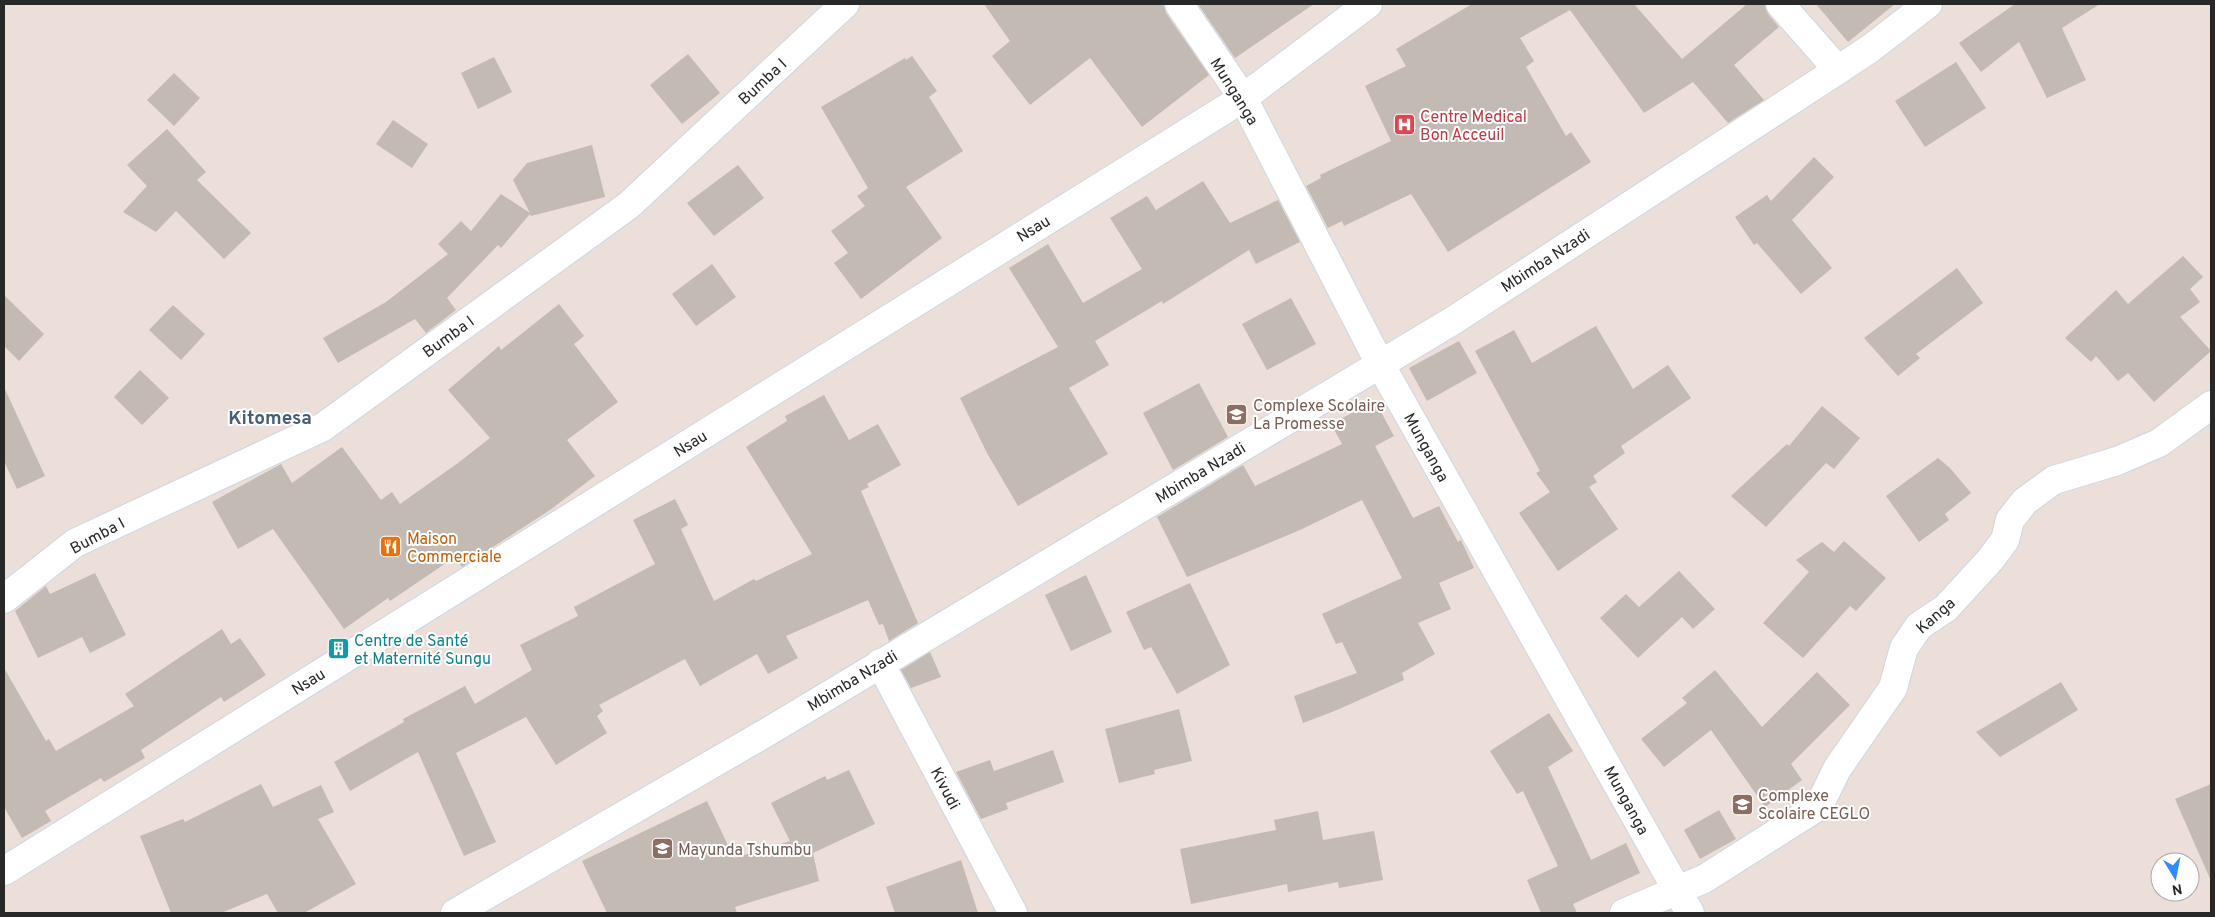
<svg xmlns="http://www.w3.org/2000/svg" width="2215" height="917" font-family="Overpass,sans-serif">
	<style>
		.building { fill: #c3bab4 }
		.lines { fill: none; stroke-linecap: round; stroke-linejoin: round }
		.minor-casing { stroke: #cdd7e2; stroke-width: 30 }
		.minor { stroke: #fff; stroke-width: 28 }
		.labels { text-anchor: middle; stroke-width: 4; stroke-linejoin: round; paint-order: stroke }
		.street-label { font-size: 16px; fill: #282828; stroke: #fff }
		.health-label { font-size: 16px; fill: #be3a42; stroke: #fff; text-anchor: start }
		.education-label { font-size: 16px; fill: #785e54; stroke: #fff; text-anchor: start }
		.food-label { font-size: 16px; fill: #c56008; stroke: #fff; text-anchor: start }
		.culture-label { font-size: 16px; fill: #0d838f; stroke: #fff; text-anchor: start }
		.quarter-label { font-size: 19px; font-weight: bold; fill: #465d7b; stroke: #fff }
	</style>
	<rect width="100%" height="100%" fill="#ecded8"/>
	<g class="building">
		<path d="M984,4H1164L1166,13L1209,75L1142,127L1090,58L1030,105L992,56L1010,41Z"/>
		<path d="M1198,4H1314L1235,58Z"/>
		<path d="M1472,4H1634L1682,59L1747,4H1765L1768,14L1779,27L1734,65L1764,100L1728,123L1693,82L1644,113L1570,10L1520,38L1534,61L1526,67L1566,136L1571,132L1591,162L1448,252L1411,194L1344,226L1342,221L1328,228L1306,186L1321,178L1320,175L1391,141L1365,86L1406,66L1396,49Z"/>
		<path d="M1816,4H1895L1848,42Z"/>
		<path d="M2015,4H2100L2062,28L2086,80L2047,98L2019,42L1981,72L1959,43Z"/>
		<path d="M688,54L720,93L682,124L650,85Z"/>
		<path d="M912,56L937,91L929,97L963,151L906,187L942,238L861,299L834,263L848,253L831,231L865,206L857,196L868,188L821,107L905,58L906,60Z"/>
		<path d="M494,57L512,92L478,109L461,73Z"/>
		<path d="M1956,62L1986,108L1925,147L1895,101Z"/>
		<path d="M174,73L200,98L174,126L147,100Z"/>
		<path d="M393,120L428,144L412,168L376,144Z"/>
		<path d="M167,129L206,172L197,180L251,233L224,259L176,211L156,232L123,212L147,186L127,165Z"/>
		<path d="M592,145L605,197L531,216L530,214L501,248L498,245L447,298L456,310L426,333L415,319L338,363L323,338L386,302L448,254L438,244L461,221L471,231L501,194L530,213L513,180L527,163Z"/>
		<path d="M1814,157L1834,177L1792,220L1832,268L1801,294L1757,243L1754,245L1735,217L1767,195L1771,201Z"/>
		<path d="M738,165L764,198L714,236L687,203Z"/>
		<path d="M1203,181L1230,223L1278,200L1300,242L1256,264L1249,250L1163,304L1162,301L1095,341L1109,365L1069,388L1108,454L1018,506L987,453L960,398L1058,347L1009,268L1048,244L1083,303L1142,269L1110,218L1147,196L1156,210Z"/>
		<path d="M2183,256L2203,277L2190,289L2200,302L2180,317L2211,351L2154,402L2128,373L2118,381L2096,356L2091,362L2065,338L2116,290L2128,304Z"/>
		<path d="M712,264L736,297L696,326L672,294Z"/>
		<path d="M1957,268L1983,303L1916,354L1920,358L1898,376L1864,338Z"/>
		<path d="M4,295L44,334L19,361L4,346Z"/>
		<path d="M1291,298L1316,344L1267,370L1242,324Z"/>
		<path d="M559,304L584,336L574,344L618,402L567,440L595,476L550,510L462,567L455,557L390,601L388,598L344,629L273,529L238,549L212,502L281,464L292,483L342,447L381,500L392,492L400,504L458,463L490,438L448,390L499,346L501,350Z"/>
		<path d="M173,305L205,334L181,360L149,330Z"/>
		<path d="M1596,326L1633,389L1668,365L1691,398L1621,446L1625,453L1593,476L1597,482L1589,487L1618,529L1558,571L1519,513L1550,492L1536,473L1540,471L1475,351L1514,330L1532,363Z"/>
		<path d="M1459,341L1477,373L1427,401L1409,368Z"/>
		<path d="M140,370L169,398L142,425L114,397Z"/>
		<path d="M1199,383L1228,437L1173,470L1143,413Z"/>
		<path d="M4,387L45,476L17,489L4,461Z"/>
		<path d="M824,395L849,440L878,424L901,465L867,484L869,487L861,491L918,623L889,641L883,624L879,625L868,600L786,636L798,658L768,674L757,654L700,686L685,659L599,705L603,711L597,716L607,733L556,765L526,717L456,753L496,842L464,856L418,752L350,791L334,762L404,722L403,719L465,686L475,704L532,670L520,645L578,616L574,607L655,564L633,520L675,499L688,525L681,529L714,601L754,579L756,581L812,554L746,447L787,421L785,416Z"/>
		<path d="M1375,401L1394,436L1375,446L1413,518L1439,506L1458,542L1461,540L1474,568L1439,583L1451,609L1418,623L1435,654L1402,673L1404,680L1337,710L1303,723L1294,696L1357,673L1342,642L1336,644L1322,614L1402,578L1362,500L1300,530L1187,577L1157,517L1243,465L1255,486L1342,444L1331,424Z"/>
		<path d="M1822,406L1860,438L1834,469L1826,463L1766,527L1731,496L1787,444L1789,446Z"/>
		<path d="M1938,458L1950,468L1971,493L1945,514L1949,520L1919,542L1886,496Z"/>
		<path d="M1844,541L1886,578L1856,611L1850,606L1803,658L1763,623L1809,572L1796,560L1822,542L1834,552Z"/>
		<path d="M1679,571L1715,609L1693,629L1682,617L1638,658L1600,618L1626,594L1639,607Z"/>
		<path d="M95,573L126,635L90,653L82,637L38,658L15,611L46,586L50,594Z"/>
		<path d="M1086,575L1112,632L1071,651L1045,595Z"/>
		<path d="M1190,583L1230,665L1177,694L1151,647L1144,650L1126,612Z"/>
		<path d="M222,629L231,644L240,638L266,675L224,702L221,697L141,750L145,758L104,782L101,778L45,811L51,821L22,838L4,807V668L46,741L49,739L56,751L134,706L125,694Z"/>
		<path d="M930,652L941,677L911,688L901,670Z"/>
		<path d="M1715,670L1762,727L1817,672L1850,705L1791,764L1802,780L1765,807L1711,730L1664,767L1641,739L1687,703L1682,698Z"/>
		<path d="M2061,682L2078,710L2000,757L1976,732Z"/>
		<path d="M1179,709L1192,761L1154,770L1155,774L1119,783L1105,729Z"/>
		<path d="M1549,713L1573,751L1548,767L1591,860L1626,843L1640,873L1573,904L1577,913H1541L1527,880L1558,866L1523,791L1517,794L1490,751Z"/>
		<path d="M1053,750L1064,782L1006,803L1008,809L981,819L956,772L990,760L994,771Z"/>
		<path d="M849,770L875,824L813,853L819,881L735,907L737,913H607L582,861L707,801L734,858L790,841L771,803L825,776L827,780Z"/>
		<path d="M261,784L273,807L321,785L334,812L318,819L356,884L304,913H278L267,894L221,913H171L140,836L183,819L185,822Z"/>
		<path d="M2211,784V881L2175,799Z"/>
		<path d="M1719,810L1736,839L1700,859L1684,830Z"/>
		<path d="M1318,811L1323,840L1374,831L1383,880L1339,888L1338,882L1288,892L1287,884L1191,904L1180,849L1276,830L1274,820Z"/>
		<path d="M961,860L978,913H895L886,887Z"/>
	</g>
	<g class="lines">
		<defs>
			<g id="minor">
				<path d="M1179,4L1243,98L1380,364L1690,913"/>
				<path d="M1780,4L1838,70"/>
				<path d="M4,599L75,543L323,427L629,205L845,4"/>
				<path d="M880,663L1013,913"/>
				<path d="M4,871L1243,98L1368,4"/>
				<path d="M455,913L769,731L1454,320L1838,70L1871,48L1928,4"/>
				<path d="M1624,913L1704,879L1819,806L1837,769L1893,688L1904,648L1919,626L1946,608L1990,560L2005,540L2010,520L2025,501L2054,480L2117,461L2159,443L2211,405"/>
			</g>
		</defs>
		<use href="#minor" class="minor-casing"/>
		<use href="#minor" class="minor"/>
	</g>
	<defs>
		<symbol id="hospital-square" viewBox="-11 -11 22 22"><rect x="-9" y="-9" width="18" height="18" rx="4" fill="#e0444e" stroke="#fff"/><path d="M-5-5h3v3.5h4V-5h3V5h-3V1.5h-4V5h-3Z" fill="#fff"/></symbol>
		<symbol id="school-square" viewBox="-11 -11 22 22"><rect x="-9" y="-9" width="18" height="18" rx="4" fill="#8d6e63" stroke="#fff"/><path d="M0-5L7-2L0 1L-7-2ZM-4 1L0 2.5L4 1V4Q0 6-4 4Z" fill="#fff"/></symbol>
		<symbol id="restaurant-square" viewBox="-11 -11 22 22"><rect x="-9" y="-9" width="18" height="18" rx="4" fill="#e8710a" stroke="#fff"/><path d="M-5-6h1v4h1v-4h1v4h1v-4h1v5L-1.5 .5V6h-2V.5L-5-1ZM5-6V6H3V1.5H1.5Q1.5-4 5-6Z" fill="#fff"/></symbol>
		<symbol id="building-square" viewBox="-11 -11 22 22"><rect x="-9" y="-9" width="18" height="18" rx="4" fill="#0f9aa8" stroke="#fff"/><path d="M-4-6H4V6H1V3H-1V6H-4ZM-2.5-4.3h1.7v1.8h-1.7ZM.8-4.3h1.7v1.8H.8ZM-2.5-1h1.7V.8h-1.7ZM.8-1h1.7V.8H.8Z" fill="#fff"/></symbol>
	</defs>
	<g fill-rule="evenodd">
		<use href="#hospital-square" x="1392" y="112" width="25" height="25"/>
		<use href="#school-square" x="1224" y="402" width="25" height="25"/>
		<use href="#restaurant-square" x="378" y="534" width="25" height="25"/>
		<use href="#building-square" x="326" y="636" width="25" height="25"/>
		<use href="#school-square" x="1730" y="792" width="25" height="25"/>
		<use href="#school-square" x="650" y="836" width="25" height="25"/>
	</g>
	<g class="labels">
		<g class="street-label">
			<text transform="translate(762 81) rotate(-43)" y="6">Bumba I</text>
			<text transform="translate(1235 91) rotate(58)" y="6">Munganga</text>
			<text transform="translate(1033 228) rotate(-32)" y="6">Nsau</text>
			<text transform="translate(1545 260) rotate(-33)" y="6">Mbimba Nzadi</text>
			<text transform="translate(448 336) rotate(-36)" y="6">Bumba I</text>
			<text transform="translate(690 443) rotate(-32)" y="6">Nsau</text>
			<text transform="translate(1427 447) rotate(61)" y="6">Munganga</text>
			<text transform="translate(1200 472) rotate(-31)" y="6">Mbimba Nzadi</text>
			<text transform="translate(97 535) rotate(-28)" y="6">Bumba I</text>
			<text transform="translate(1935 615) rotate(-41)" y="6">Kanga</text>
			<text transform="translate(852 680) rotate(-31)" y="6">Mbimba Nzadi</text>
			<text transform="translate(308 681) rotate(-32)" y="6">Nsau</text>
			<text transform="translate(946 788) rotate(62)" y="6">Kivudi</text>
			<text transform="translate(1627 800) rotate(61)" y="6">Munganga</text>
		</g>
		<g class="health-label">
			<text x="1420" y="122">Centre Medical<tspan x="1420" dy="18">Bon Acceuil</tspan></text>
		</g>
		<g class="education-label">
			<text x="1253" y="411">Complexe Scolaire<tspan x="1253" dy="18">La Promesse</tspan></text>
			<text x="1758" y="801">Complexe<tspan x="1758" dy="18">Scolaire CEGLO</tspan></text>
			<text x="678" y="855">Mayunda Tshumbu</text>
		</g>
		<g class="food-label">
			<text x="407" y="544">Maison<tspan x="407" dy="18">Commerciale</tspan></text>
		</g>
		<g class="culture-label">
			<text x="354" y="646">Centre de Santé<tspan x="354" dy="18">et Maternité Sungu</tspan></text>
		</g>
		<g class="quarter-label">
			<text x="270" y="424">Kitomesa</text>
		</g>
	</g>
	<rect width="2215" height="917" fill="none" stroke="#282828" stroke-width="10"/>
	<g transform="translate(2175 877) rotate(170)"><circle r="24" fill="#ffffff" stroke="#a9a9a9"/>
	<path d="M0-4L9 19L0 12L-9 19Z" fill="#328bff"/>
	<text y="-8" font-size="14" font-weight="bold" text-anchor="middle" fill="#282828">N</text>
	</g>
</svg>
